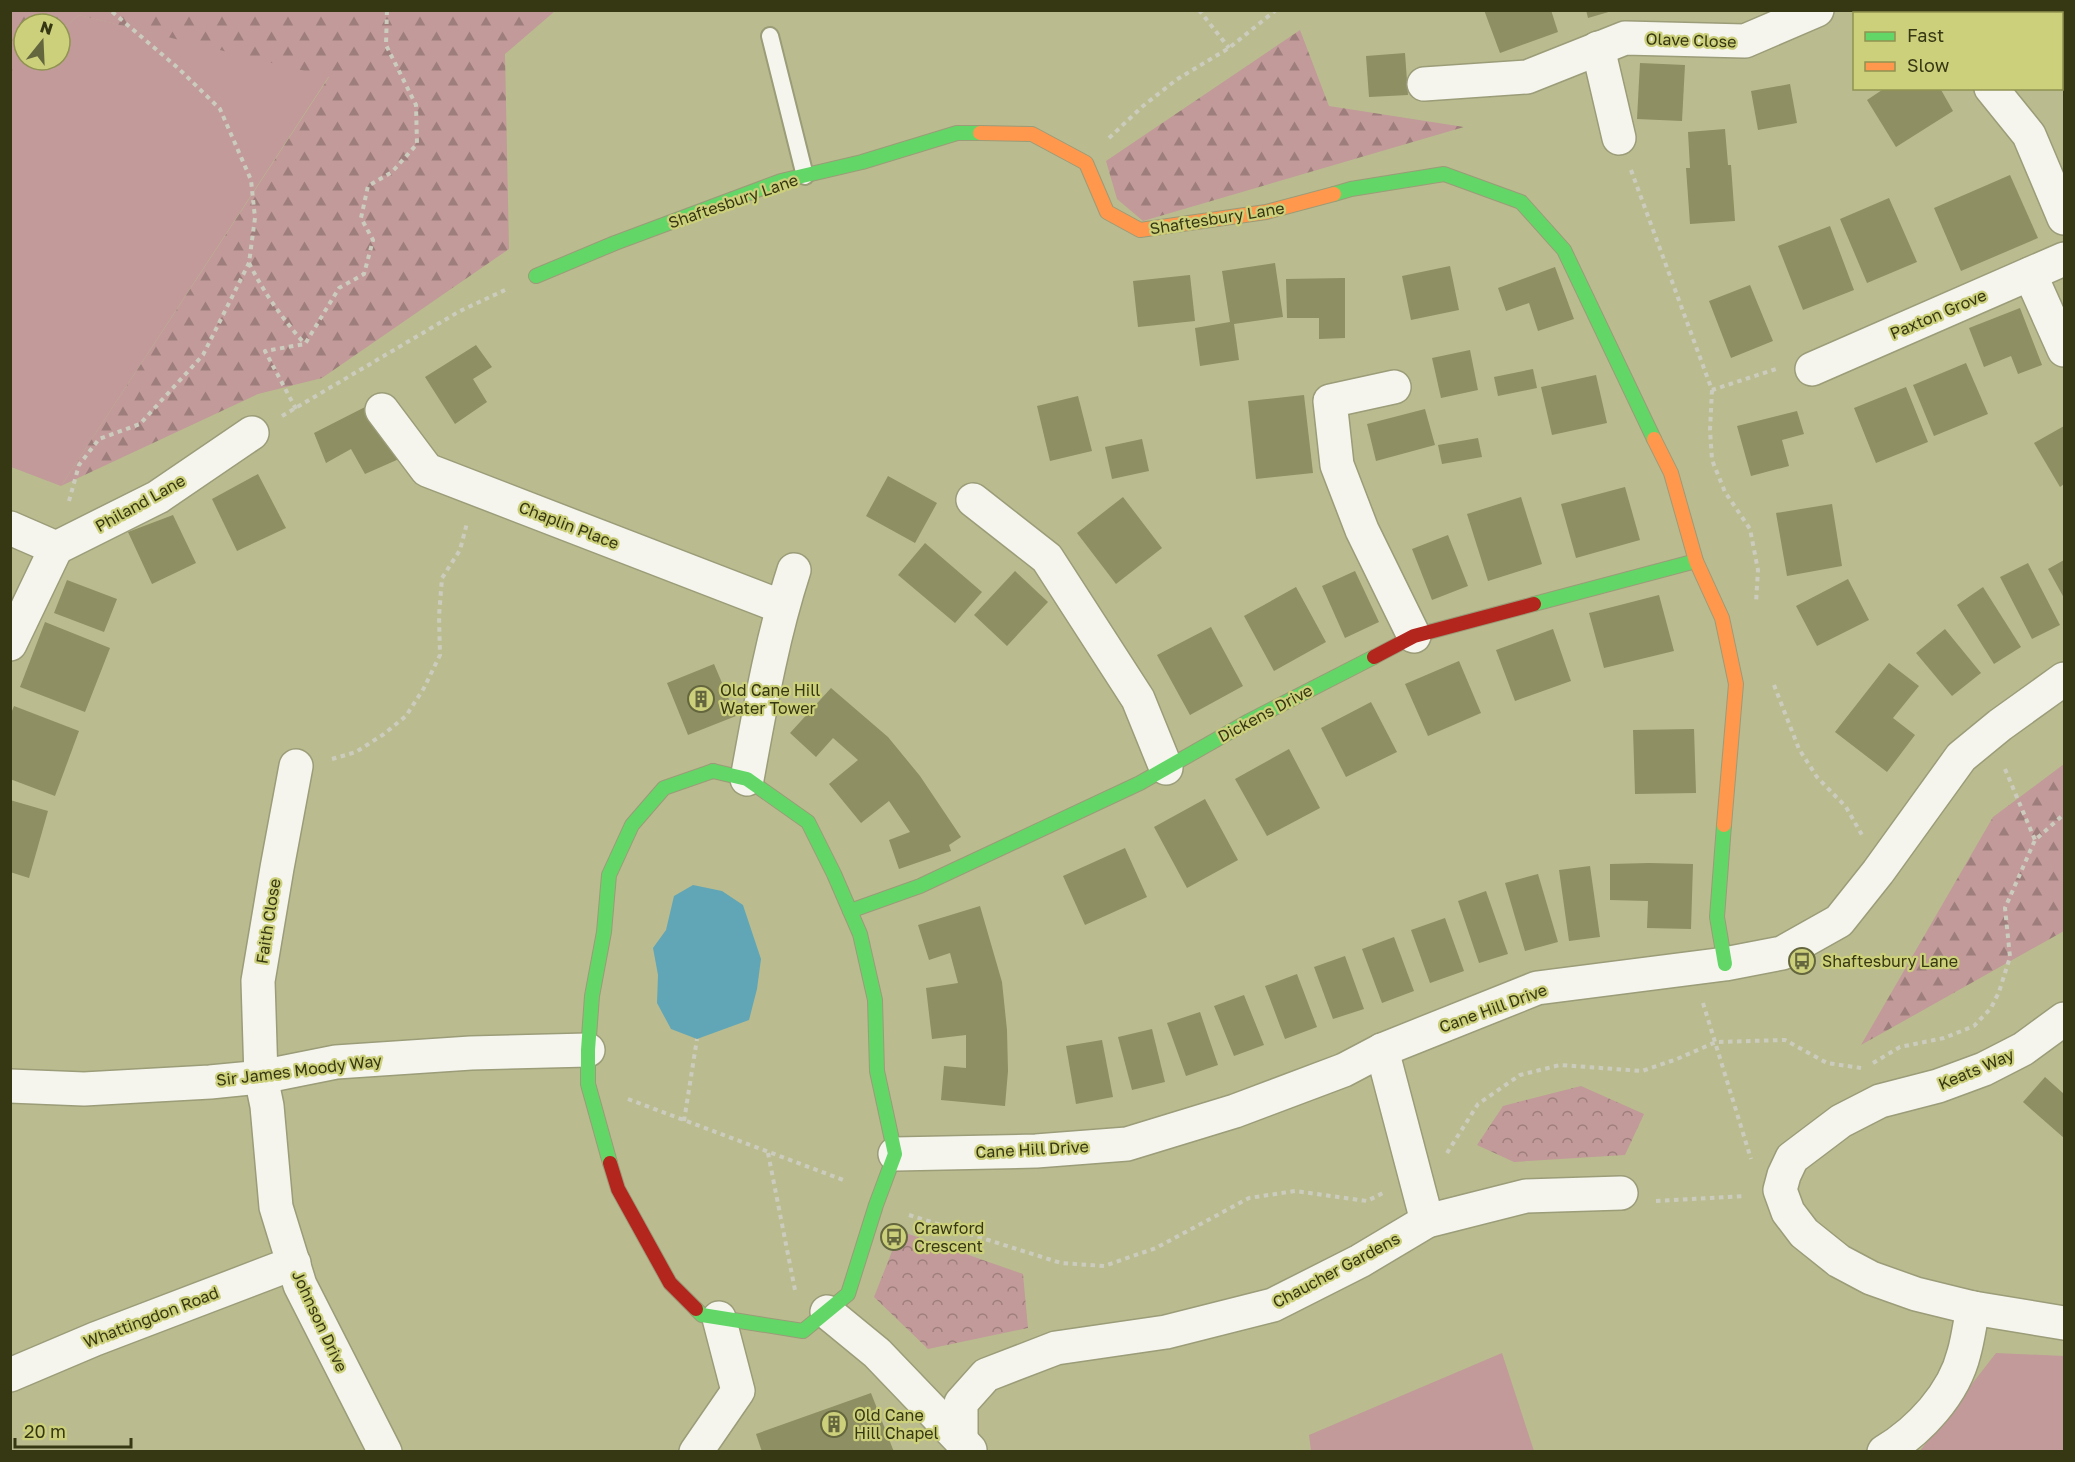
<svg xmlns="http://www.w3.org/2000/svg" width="2075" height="1462" font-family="'Golos Text',sans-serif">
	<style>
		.green { fill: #c19a99 }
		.forest { fill: url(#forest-firs) }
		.park { fill: url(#park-crowns) }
		.water { fill: #61a6b6 }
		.building { fill: #8e8f62 }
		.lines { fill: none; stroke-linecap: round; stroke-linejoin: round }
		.lane-casing { stroke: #9b9c78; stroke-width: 20 }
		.street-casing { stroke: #9b9c78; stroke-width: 36 }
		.fast-casing { stroke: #9b9c78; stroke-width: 16 }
		.slow-casing { stroke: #9b9c78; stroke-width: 16 }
		.jam-casing { stroke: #9b9c78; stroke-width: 16 }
		.path { stroke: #ccccbe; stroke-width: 4; stroke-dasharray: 4.5 4.5; stroke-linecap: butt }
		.lane { stroke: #f5f5ee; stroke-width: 16 }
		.street { stroke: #f5f5ee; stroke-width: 33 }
		.fast { stroke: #63d668; stroke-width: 14 }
		.slow { stroke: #ff974d; stroke-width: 14 }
		.jam { stroke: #b3261e; stroke-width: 14 }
		.labels { text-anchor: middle; stroke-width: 4.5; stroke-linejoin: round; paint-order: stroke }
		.street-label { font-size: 16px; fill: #363713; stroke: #ccd07b }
		.poi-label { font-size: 16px; fill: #363713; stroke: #ccd07b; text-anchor: start }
	</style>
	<defs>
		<pattern id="forest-firs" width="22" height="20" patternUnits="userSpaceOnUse" patternTransform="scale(1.5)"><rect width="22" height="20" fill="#c19a99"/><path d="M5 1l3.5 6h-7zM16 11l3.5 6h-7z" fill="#9e7e7c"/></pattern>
		<pattern id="park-crowns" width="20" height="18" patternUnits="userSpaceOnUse" patternTransform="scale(1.5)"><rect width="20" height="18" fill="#c19a99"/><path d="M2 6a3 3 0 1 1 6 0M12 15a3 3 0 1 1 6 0" fill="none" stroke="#9e7e7c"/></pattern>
	</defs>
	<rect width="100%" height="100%" fill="#babc8f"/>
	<g class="green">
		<path d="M79,15L329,76L61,486L11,467L10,72L25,60H60V31Z"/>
		<path d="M1502,1353L1534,1451H1311L1309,1435Z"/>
		<path d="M1996,1353L2064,1356V1451L1919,1452Z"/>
	</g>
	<g class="forest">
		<path d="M11,10L555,11L505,54L509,249L322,378L258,394L61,486L329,77L79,15L60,31V24H24L25,60L11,72Z"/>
		<path d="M1300,30L1329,106L1464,127L1143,221L1117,199L1106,161Z"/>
		<path d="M2064,764V931L1861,1045L1993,817Z"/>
	</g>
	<g class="park">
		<path d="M1581,1086L1644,1114L1625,1155L1514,1162L1477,1145L1503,1106Z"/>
		<path d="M900,1231L1023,1274L1028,1328L928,1349L874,1297Z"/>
	</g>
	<path class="water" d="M693,885L722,891L743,905L761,959L757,989L749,1020L697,1039L671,1029L657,1003L658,975L653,948L666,930L674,896Z"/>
	<g class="building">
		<path d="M1484,10H1551L1558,32L1500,53Z"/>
		<path d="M1586,10H1612V11L1588,18Z"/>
		<path d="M1976,10H2020L2015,14H1978Z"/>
		<path d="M2064,17V76L2062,78V19Z"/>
		<path d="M1405,53L1408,95L1369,97L1366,56Z"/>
		<path d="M1640,63L1685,65L1682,121L1637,119Z"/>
		<path d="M1790,84L1797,123L1758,130L1751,91Z"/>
		<path d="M1885,88H1940L1953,111L1896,147L1867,100Z"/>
		<path d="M1725,129L1728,165H1731L1735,221L1690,224L1686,168H1690L1688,132Z"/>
		<path d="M2010,175L2038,238L1961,271L1934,208Z"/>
		<path d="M1889,198L1917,262L1867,283L1840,219Z"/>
		<path d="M1830,226L1854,290L1803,310L1778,246Z"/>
		<path d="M1275,263L1283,317L1234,324L1239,360L1200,366L1195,328L1230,322L1222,271Z"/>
		<path d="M1450,266L1459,310L1411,320L1402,276Z"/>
		<path d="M1555,267L1574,319L1538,331L1529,303L1506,311L1498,288Z"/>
		<path d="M1190,275L1195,321L1138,327L1133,281Z"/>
		<path d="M1345,278V338L1319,339V318H1287L1286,279Z"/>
		<path d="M1750,285L1773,341L1731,358L1709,301Z"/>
		<path d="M2020,308L2042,365L2018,374L2011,356L1984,367L1969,328Z"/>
		<path d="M476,345L492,367L473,379L487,402L455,424L425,377Z"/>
		<path d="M1470,350L1478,390L1441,398L1432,358Z"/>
		<path d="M1966,363L1988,414L1934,436L1913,385Z"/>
		<path d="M1533,369L1537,388L1498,396L1494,377Z"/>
		<path d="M1596,375L1607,423L1552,435L1541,387Z"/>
		<path d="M1906,387L1928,442L1876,463L1854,408Z"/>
		<path d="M1304,395L1313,473L1256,479L1248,401Z"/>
		<path d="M1078,396L1092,451L1050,461L1037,406Z"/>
		<path d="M369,405L399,459L365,474L351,449L326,463L314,433Z"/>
		<path d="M1425,409L1435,445L1376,461L1367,424Z"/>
		<path d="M1797,411L1804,434L1782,440L1789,466L1751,476L1737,426Z"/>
		<path d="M2064,426V484L2060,487L2034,443Z"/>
		<path d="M1478,438L1482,457L1442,464L1438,445Z"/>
		<path d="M1142,439L1149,471L1112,479L1105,447Z"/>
		<path d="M258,474L286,528L237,551L212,499Z"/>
		<path d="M888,476L937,503L915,543L866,516Z"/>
		<path d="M1625,487L1640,540L1576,558L1561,504Z"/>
		<path d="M1123,497L1162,548L1116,584L1077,533Z"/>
		<path d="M1521,497L1542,564L1488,581L1467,514Z"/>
		<path d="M1832,504L1842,566L1787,576L1776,513Z"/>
		<path d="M173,515L196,563L152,584L128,532Z"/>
		<path d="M1448,535L1468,586L1432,600L1412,549Z"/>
		<path d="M925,543L982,592L955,623L898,575Z"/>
		<path d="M2064,560V598L2048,569Z"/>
		<path d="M2028,563L2060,625L2032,639L2000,577Z"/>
		<path d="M1015,571L1048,602L1007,646L974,615Z"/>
		<path d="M1355,571L1379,622L1345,638L1322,586Z"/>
		<path d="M1848,579L1869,620L1817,646L1796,606Z"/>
		<path d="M67,580L117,599L104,632L54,613Z"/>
		<path d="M1296,587L1326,642L1274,671L1244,616Z"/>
		<path d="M1983,587L2021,647L1994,664L1957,605Z"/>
		<path d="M1659,595L1674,651L1604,668L1589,613Z"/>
		<path d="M45,622L110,648L85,712L20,687Z"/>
		<path d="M1211,627L1243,686L1190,715L1157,655Z"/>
		<path d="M1553,629L1571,681L1515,701L1496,650Z"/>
		<path d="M1945,629L1981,673L1952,696L1916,653Z"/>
		<path d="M1459,661L1481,713L1428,736L1405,684Z"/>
		<path d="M1889,663L1919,686L1893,718L1915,735L1887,772L1835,732Z"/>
		<path d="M714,664L736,716L688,735L667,683Z"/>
		<path d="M831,688L888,737L920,776L961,837L949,845L951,851L899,869L889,840L910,832L889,801L861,823L829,784L858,760L833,738L816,757L790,733Z"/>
		<path d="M1371,702L1397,752L1346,777L1321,728Z"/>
		<path d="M14,706L79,731L55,796L10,779V716Z"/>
		<path d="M1694,729L1696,793L1635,794L1633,730Z"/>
		<path d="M1289,749L1320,808L1267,836L1235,779Z"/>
		<path d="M1205,799L1238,860L1187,888L1154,827Z"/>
		<path d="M10,800L48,811L29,878L10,872Z"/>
		<path d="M1125,848L1147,897L1085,925L1063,876Z"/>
		<path d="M1649,863L1693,864L1691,929L1647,928L1648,901L1610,900V864Z"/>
		<path d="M1590,866L1600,937L1569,941L1559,870Z"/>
		<path d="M1538,874L1558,942L1525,951L1505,883Z"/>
		<path d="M1486,891L1508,954L1479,963L1458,901Z"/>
		<path d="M980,906L1002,982L1007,1030L1008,1071L1005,1106L941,1100L944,1066L966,1068V1035L932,1039L926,988L958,983L950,953L929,960L918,925Z"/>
		<path d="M1445,918L1464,971L1430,983L1411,930Z"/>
		<path d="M1394,937L1414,991L1382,1003L1362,949Z"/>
		<path d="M1345,956L1364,1009L1333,1019L1314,967Z"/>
		<path d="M1297,974L1317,1027L1285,1039L1265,986Z"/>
		<path d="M1244,995L1264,1045L1234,1056L1214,1006Z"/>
		<path d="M1200,1012L1218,1065L1186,1076L1167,1023Z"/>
		<path d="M1152,1029L1165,1082L1132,1090L1118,1037Z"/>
		<path d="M1102,1040L1113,1097L1076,1104L1066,1046Z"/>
		<path d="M2045,1077L2064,1094V1138L2023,1102Z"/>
		<path d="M871,1393L894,1452H762L756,1434Z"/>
	</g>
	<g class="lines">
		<defs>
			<path id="lane" d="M770,36L805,176"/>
			<g id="street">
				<path d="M1938,10L1940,14"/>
				<path d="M1598,48L1619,138"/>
				<path d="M1424,84L1527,77L1625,38L1745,41L1817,10"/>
				<path d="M1991,88L2029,135L2064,218"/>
				<path d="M2030,274L2064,350"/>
				<path d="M1812,369L2064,259"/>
				<path d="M1394,387L1330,401L1337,465L1362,530L1414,636"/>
				<path d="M382,410L427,470L782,607"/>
				<path d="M973,500L1047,558L1138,699L1166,768"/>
				<path d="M10,528L56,548L158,497L252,433"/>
				<path d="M10,644L56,548"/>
				<path d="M296,766L277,868L258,981L261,1077L267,1106L276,1207L300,1285L385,1452"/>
				<path d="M747,779C760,708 772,638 794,570"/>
				<path d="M2064,1019L2023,1049L1984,1069L1938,1086L1880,1101L1841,1121L1792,1158L1784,1175L1780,1190L1788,1212L1804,1233L1839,1261L1871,1278L1916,1294L1973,1308L2064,1323"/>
				<path d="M1382,1050L1427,1221"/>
				<path d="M10,1086L84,1089L210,1082L261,1077L336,1062L471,1053L588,1050"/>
				<path d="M895,1154L1036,1151L1127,1144L1235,1111L1344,1070L1382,1050L1537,988L1725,964L1782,953L1839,921L1878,872L1961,757L2000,725L2064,679"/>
				<path d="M827,1312L877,1353L970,1450"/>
				<path d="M10,1375L95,1339L294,1263"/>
				<path d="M961,1441V1403L986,1375L1056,1348L1166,1332L1273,1305L1360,1261L1427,1221L1526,1196L1621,1193"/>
				<path d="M696,1452L738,1391L719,1318"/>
				<path d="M1884,1452C1919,1431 1954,1394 1964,1353C1968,1339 1970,1323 1973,1308"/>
			</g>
			<g id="fast">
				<path d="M1334,194L1351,189L1444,174L1521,202L1564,250L1654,439"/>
				<path d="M536,276L615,243L781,181L862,162L957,133H980"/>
				<path d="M1534,604L1696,561"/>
				<path d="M1724,825L1717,917L1725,964"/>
				<path d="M850,911L920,886L1140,783L1249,721L1374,657"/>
				<path d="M610,1163L588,1084V1050L592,996L604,932L609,875L632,825L664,788L713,771"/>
				<path d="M696,1309L702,1315L803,1331L848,1294L876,1205L895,1154L877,1071L875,1000L860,934L834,874L808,822L747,779L713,771"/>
			</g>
			<g id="slow">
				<path d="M980,133L1032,134L1086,163L1107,212L1140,230L1266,212L1334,194"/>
				<path d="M1654,439L1671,473L1696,561L1722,618L1736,684L1724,825"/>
			</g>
			<g id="jam">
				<path d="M1374,657L1414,636L1534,604"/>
				<path d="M610,1163L618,1189L670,1283L696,1309"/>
			</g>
		</defs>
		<use href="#lane" class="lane-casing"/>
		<use href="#street" class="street-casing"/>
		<use href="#fast" class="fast-casing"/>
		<use href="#slow" class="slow-casing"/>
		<use href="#jam" class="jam-casing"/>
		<g class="path">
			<path d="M1199,10L1229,48"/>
			<path d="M1109,138L1143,106L1176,80L1229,48L1276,10"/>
			<path d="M1631,170L1712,390L1776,369"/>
			<path d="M249,263C264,293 282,318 304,343"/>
			<path d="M1712,390L1710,430L1712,460L1725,492L1750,529L1758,570L1756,603"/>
			<path d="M296,409L265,351L305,344L339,288L364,274L373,240L361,218L368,186L392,172L417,144L416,105L386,45L387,10"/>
			<path d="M282,416L460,311L505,290"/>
			<path d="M69,501L79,465L99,439L140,424L203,355L249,263L255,218L251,180L220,109L178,68L110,10"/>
			<path d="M1774,685L1799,749L1817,777L1846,807L1862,835"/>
			<path d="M332,759L356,752L384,734L406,716L424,688L440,655L439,616L442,578L460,550L467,523"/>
			<path d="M2005,769L2035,840"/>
			<path d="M1703,1003L1751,1159"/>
			<path d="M1873,1063L1900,1047L1944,1038L1974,1026L1991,1008L1999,992L2010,957L2005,908L2035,840L2064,814"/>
			<path d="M628,1099L846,1181"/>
			<path d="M684,1121L697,1039"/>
			<path d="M768,1153L795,1290"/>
			<path d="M1447,1153L1478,1104L1520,1075L1560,1065L1642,1071L1677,1059L1716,1042L1785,1040L1827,1063L1861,1068"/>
			<path d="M1656,1201L1744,1196"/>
			<path d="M909,1215L1061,1263L1104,1266L1156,1248L1249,1198L1295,1191L1367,1201L1383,1193"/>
		</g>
		<use href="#lane" class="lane"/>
		<use href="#street" class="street"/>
		<use href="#fast" class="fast"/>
		<use href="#slow" class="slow"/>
		<use href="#jam" class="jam"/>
	</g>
	<defs>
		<symbol id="building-ring" viewBox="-11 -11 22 22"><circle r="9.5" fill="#ccd07b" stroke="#64663e" stroke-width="1.5"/><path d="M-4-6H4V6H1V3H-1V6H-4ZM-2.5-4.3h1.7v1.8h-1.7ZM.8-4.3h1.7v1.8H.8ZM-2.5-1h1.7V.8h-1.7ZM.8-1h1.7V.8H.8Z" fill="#64663e"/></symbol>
		<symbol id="bus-ring" viewBox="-11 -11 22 22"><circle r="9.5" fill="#ccd07b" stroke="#64663e" stroke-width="1.5"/><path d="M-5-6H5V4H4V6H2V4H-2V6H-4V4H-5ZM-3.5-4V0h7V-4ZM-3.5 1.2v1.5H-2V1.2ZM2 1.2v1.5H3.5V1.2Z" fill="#64663e"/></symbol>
	</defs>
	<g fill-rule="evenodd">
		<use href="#building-ring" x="686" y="684" width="30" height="30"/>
		<use href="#bus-ring" x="1787" y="946" width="30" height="30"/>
		<use href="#bus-ring" x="879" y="1222" width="30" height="30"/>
		<use href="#building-ring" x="819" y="1409" width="30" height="30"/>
	</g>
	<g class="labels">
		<g class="street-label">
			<text transform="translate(1691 40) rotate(2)" y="6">Olave Close</text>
			<text transform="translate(733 201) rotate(-19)" y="6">Shaftesbury Lane</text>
			<text transform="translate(1217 218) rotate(-9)" y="6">Shaftesbury Lane</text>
			<text transform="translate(1938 314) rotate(-23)" y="6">Paxton Grove</text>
			<text transform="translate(140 503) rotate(-29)" y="6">Philand Lane</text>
			<text transform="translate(569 525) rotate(21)" y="6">Chaplin Place</text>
			<text transform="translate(1265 713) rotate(-28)" y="6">Dickens Drive</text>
			<text transform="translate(268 921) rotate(-81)" y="6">Faith Close</text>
			<text transform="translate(1493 1008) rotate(-20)" y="6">Cane Hill Drive</text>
			<text transform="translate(1976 1069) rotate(-23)" y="6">Keats Way</text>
			<text transform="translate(299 1070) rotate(-7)" y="6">Sir James Moody Way</text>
			<text transform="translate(1032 1149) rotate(-3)" y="6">Cane Hill Drive</text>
			<text transform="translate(1336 1270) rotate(-28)" y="6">Chaucher Gardens</text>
			<text transform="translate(151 1317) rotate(-21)" y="6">Whattingdon Road</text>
			<text transform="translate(320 1321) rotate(65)" y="6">Johnson Drive</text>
		</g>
		<g class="poi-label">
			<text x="720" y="696">Old Cane Hill<tspan x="720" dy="18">Water Tower</tspan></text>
			<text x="1822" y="967">Shaftesbury Lane</text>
			<text x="914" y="1234">Crawford<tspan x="914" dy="18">Crescent</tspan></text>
			<text x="854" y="1421">Old Cane<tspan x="854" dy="18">Hill Chapel</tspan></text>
		</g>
	</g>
	<rect width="2075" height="1462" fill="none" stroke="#363713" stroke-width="24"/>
	<rect x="1853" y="12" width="210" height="78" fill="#ccd07b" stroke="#909351" stroke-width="1.5"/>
	<rect x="1865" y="32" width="30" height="9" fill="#63d668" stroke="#909351" stroke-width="1.5"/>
	<text x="1907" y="42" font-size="18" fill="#363713">Fast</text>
	<rect x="1865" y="62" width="30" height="9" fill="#ff974d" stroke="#909351" stroke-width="1.5"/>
	<text x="1907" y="72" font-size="18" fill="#363713">Slow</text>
	<g transform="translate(42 42) rotate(18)"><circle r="28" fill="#ccd07b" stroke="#909351" stroke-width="1.5"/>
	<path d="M0-4.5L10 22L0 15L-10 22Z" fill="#64663e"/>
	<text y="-9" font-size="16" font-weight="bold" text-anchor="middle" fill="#363713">N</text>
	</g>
	<path d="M15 1438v9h116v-9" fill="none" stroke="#363713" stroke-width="3"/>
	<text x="24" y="1438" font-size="18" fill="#363713" stroke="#ccd07b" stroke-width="4.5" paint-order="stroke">20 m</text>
</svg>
